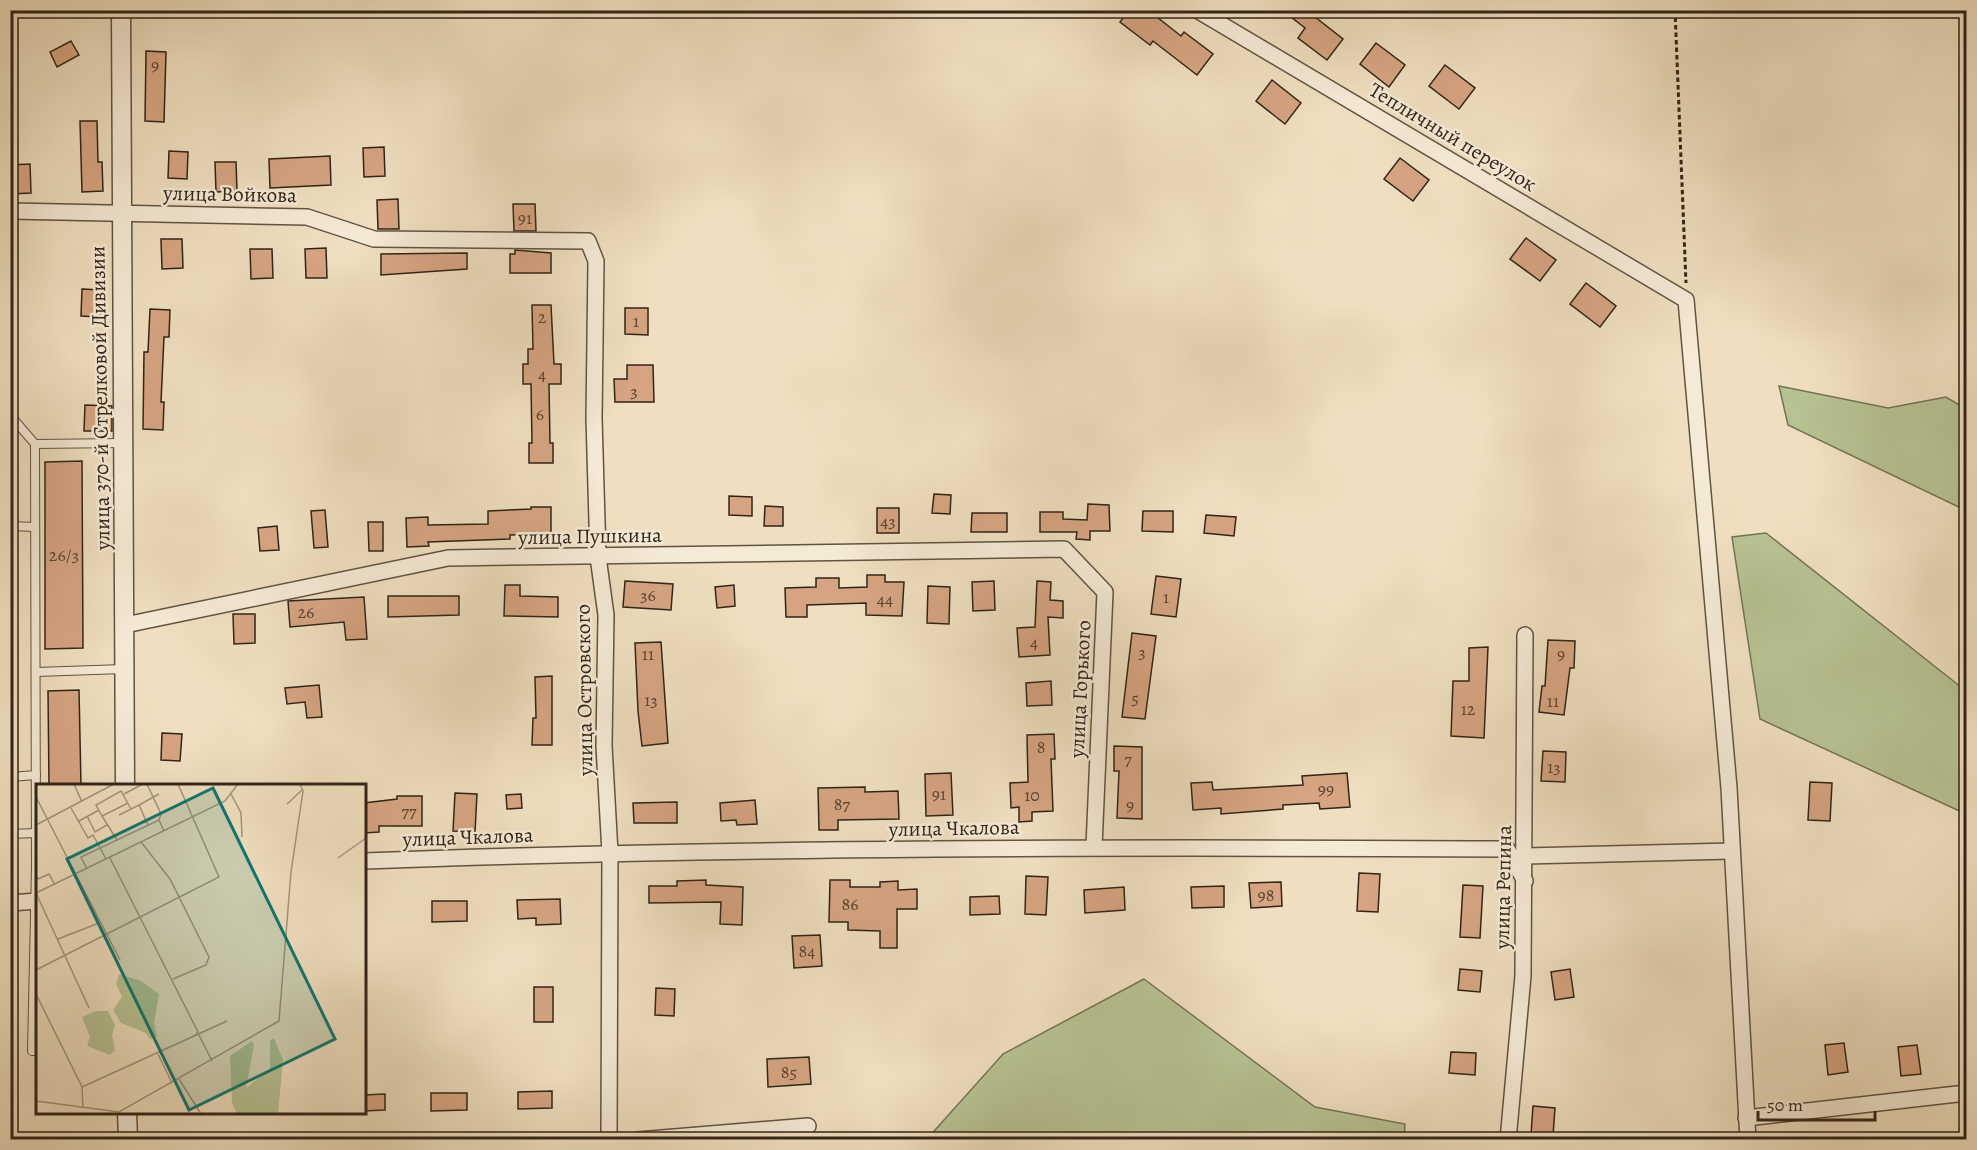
<svg xmlns="http://www.w3.org/2000/svg" width="1977" height="1150" font-family="Alegreya,serif">
	<style>
		.green { fill: #b7c293; stroke: #747455; stroke-width: 1.5 }
		.building { fill: #d6a482; stroke: #302517; stroke-width: 1.5 }
		.lines { fill: none; stroke-linecap: round; stroke-linejoin: round }
		.service-casing { stroke: #605441; stroke-width: 10 }
		.minor-casing { stroke: #605441; stroke-width: 18 }
		.tertiary-casing { stroke: #605441; stroke-width: 21 }
		.path { stroke: #302517; stroke-width: 3; stroke-dasharray: 4.5 3; stroke-linecap: butt }
		.service { stroke: #f5ead6; stroke-width: 8 }
		.minor { stroke: #f5ead6; stroke-width: 15 }
		.tertiary { stroke: #f5ead6; stroke-width: 18 }
		.labels { text-anchor: middle; stroke-width: 5; stroke-linejoin: round; paint-order: stroke }
		.number-label { font-size: 18px; fill: #5a4532 }
		.street-label { font-size: 21px; fill: #302517; stroke: #f5ead6 }
		.inset-road { fill: none; stroke: #a3957c; stroke-width: 1.5 }
		.view { fill: #0f766e; fill-opacity: 0.15; stroke: #0f766e; stroke-width: 3 }
		.inset-edge { fill: none; stroke: #302517; stroke-width: 3 }
	</style>
	<rect width="100%" height="100%" fill="#efdfc0"/>
	<filter id="stains"><feTurbulence type="fractalNoise" baseFrequency=".00333" numOctaves="4"/><feColorMatrix values="0 0 0 0 .2 0 0 0 0 .09 0 0 0 0 .02 0 0 0 .5 -.17"/></filter>
	<radialGradient id="worn" r=".72"><stop offset=".6" stop-color="#630" stop-opacity="0"/><stop offset="1" stop-color="#630" stop-opacity=".3"/></radialGradient>
	<g class="green">
		<path d="M1779,386L1888,408L1946,397L1966,409V523L1963,509L1788,425Z"/>
		<path d="M1766,533L1966,691V814L1760,719L1732,537Z"/>
		<path d="M1144,979L1315,1107L1405,1124L1404,1139H927L1003,1054Z"/>
	</g>
	<g class="building">
		<path d="M1129,10H1148L1181,36L1184,32L1213,54L1197,75L1153,41L1150,45L1120,22Z"/>
		<path d="M1282,10H1306L1343,39L1327,60L1298,38L1305,28Z"/>
		<path d="M71,41L79,55L57,67L50,52Z"/>
		<path d="M1376,43L1405,65L1389,87L1360,64Z"/>
		<path d="M146,51L166,52L164,122L145,121Z"/>
		<path d="M1445,65L1475,88L1459,109L1429,86Z"/>
		<path d="M1272,80L1301,103L1285,124L1256,101Z"/>
		<path d="M80,121H97L98,162H102L103,191L82,192Z"/>
		<path d="M384,147L385,176L364,177L363,148Z"/>
		<path d="M169,151L188,152L187,179L168,178Z"/>
		<path d="M330,156L331,185L270,188L269,159Z"/>
		<path d="M1400,158L1429,180L1413,201L1384,179Z"/>
		<path d="M215,162H236L237,191L216,192Z"/>
		<path d="M30,164L31,193L10,194V165Z"/>
		<path d="M398,199L399,229H378L377,200Z"/>
		<path d="M513,204H535L536,231H514Z"/>
		<path d="M1526,238L1556,260L1540,281L1510,259Z"/>
		<path d="M161,239H182L183,268L162,269Z"/>
		<path d="M326,248L327,278H306L305,249Z"/>
		<path d="M250,249H272L273,278L251,279Z"/>
		<path d="M515,250L551,253V273H510V254H515Z"/>
		<path d="M467,253V269L381,275V254Z"/>
		<path d="M1586,283L1616,306L1600,327L1570,304Z"/>
		<path d="M82,289L101,290L100,317L81,316Z"/>
		<path d="M532,305H551L554,364H561V384H549L550,443H553V463H529V443H532L531,384H523V364H528V349H533Z"/>
		<path d="M625,308H648V335L625,334Z"/>
		<path d="M150,309L170,310L169,337H164L161,402H164L163,430L143,429L144,352H148Z"/>
		<path d="M627,365H653L654,402H615L614,379H627Z"/>
		<path d="M85,405L112,406V431H84Z"/>
		<path d="M82,461L83,648L45,649V462Z"/>
		<path d="M934,494L951,495L950,514L932,513Z"/>
		<path d="M729,496L752,497V516L729,515Z"/>
		<path d="M1088,504L1109,505L1110,531H1090V540L1076,539L1077,532H1040V512H1063V519L1087,520Z"/>
		<path d="M765,506L783,507V526H764Z"/>
		<path d="M531,507H551V534L510,535V539L428,542L429,546L407,547L406,518L428,517V525L488,524V511L531,509Z"/>
		<rect x="877" y="508" width="22" height="25"/>
		<path d="M325,510L328,547L314,548L311,511Z"/>
		<path d="M1143,511H1173V532L1142,531Z"/>
		<path d="M972,513H1007V532H971Z"/>
		<path d="M1206,515L1236,517L1234,536L1204,533Z"/>
		<path d="M368,522H383V551H369Z"/>
		<path d="M277,526L279,550L260,551L258,528Z"/>
		<path d="M867,575H885V582H904L902,616L866,615V603L807,605V617H786L785,588L816,587V578H839V588L867,587Z"/>
		<path d="M1156,576L1181,579L1176,617L1151,614Z"/>
		<path d="M625,581L673,584L671,610L623,607Z"/>
		<path d="M994,581L995,610L973,611L972,582Z"/>
		<path d="M1037,581L1051,582L1050,600L1063,601V618L1048,617L1050,655L1019,657L1017,628L1035,627Z"/>
		<path d="M505,585H520V596L558,597V617L504,616Z"/>
		<path d="M734,585L735,606L717,608L715,587Z"/>
		<path d="M928,586L950,587L949,624L927,623Z"/>
		<path d="M388,596H459V615L388,617Z"/>
		<path d="M364,597L367,639L346,640L344,622L290,627L288,601Z"/>
		<path d="M233,614H255V643L234,644Z"/>
		<path d="M1132,633L1156,636L1145,719L1122,717Z"/>
		<path d="M1548,640L1575,641L1574,668H1570L1564,715L1539,712L1542,686H1545Z"/>
		<path d="M661,642L668,743L642,746L638,711L635,643Z"/>
		<path d="M1488,647L1484,738L1451,736L1453,681H1469V648Z"/>
		<path d="M552,676V745H532L533,718H536L535,677Z"/>
		<path d="M1051,681L1052,705L1027,706L1026,683Z"/>
		<path d="M319,685L322,717L307,718L305,702L287,704L285,688Z"/>
		<path d="M79,690L81,786H49L48,691Z"/>
		<path d="M162,733L182,734L180,761L161,760Z"/>
		<path d="M1054,734L1055,759H1051L1053,811L1032,812V821L1019,822V807L1011,808L1010,783L1028,782L1027,735Z"/>
		<path d="M1114,746L1142,747V819L1117,818L1119,771H1114Z"/>
		<path d="M1543,751L1566,752L1565,782L1541,781Z"/>
		<path d="M951,773L953,815L926,816L925,774Z"/>
		<path d="M1347,773L1350,807L1320,809L1319,803L1283,805V809L1221,814V808L1193,810L1191,783L1212,782L1213,790L1303,785L1302,776Z"/>
		<path d="M1810,782L1832,783L1830,821L1808,820Z"/>
		<path d="M865,787V792L898,791L899,819L838,820V830H819L818,788Z"/>
		<path d="M455,793L477,794L475,832L453,831Z"/>
		<path d="M521,794L522,808L507,809L506,795Z"/>
		<path d="M397,796H422V826H379V832L364,833V803L397,799Z"/>
		<path d="M755,800L757,824L737,825L736,820L721,821L720,803Z"/>
		<path d="M677,802V823H634L633,803Z"/>
		<path d="M1359,873L1380,874L1378,912L1357,911Z"/>
		<path d="M1026,876L1048,877L1046,915L1025,914Z"/>
		<path d="M706,880V885L743,887L742,925L720,924L721,902L649,903V886H677V881Z"/>
		<path d="M830,880H850V887H880V882L898,881V890L917,889V909H897V948H880V931L848,930V922H829Z"/>
		<path d="M1281,882L1282,906L1251,908L1249,883Z"/>
		<path d="M1463,885L1483,886L1480,938L1460,937Z"/>
		<path d="M1224,886V907L1192,908L1191,887Z"/>
		<path d="M1124,887L1125,910L1085,913L1084,890Z"/>
		<path d="M999,896L1000,914L970,915V897Z"/>
		<path d="M560,899L561,924L536,925V918L518,919L517,900Z"/>
		<path d="M432,901H467V921L432,922Z"/>
		<path d="M820,935L822,966L794,968L792,936Z"/>
		<path d="M1460,969L1482,971L1480,992L1458,990Z"/>
		<path d="M1570,969L1574,997L1555,1000L1551,972Z"/>
		<rect x="534" y="987" width="19" height="35"/>
		<path d="M656,988L675,989L674,1016L655,1015Z"/>
		<path d="M1844,1043L1848,1072L1828,1075L1825,1045Z"/>
		<path d="M1917,1045L1921,1074L1901,1076L1898,1047Z"/>
		<path d="M1451,1052L1476,1053L1475,1075L1449,1073Z"/>
		<path d="M809,1057L811,1084L768,1087L767,1059Z"/>
		<path d="M552,1091V1108L518,1109V1092Z"/>
		<path d="M431,1093H467V1110L431,1111Z"/>
		<path d="M385,1094V1110L364,1111V1095Z"/>
		<path d="M1533,1106L1555,1108L1553,1136L1531,1134Z"/>
	</g>
	<g class="lines">
		<defs>
			<g id="service">
				<path d="M10,415L35,444"/>
				<path d="M10,526L35,527"/>
				<path d="M36,672L124,669"/>
				<path d="M10,777L36,775"/>
				<path d="M10,834L36,833"/>
				<path d="M38,1051H32L36,868L35,444L122,443"/>
			</g>
			<g id="minor">
				<path d="M1197,10L1686,300L1729,788L1748,1140"/>
				<path d="M10,211L307,217L374,239L588,241L596,261L594,418L598,557L606,615L604,746L610,853L609,1140"/>
				<path d="M125,625L448,558L1064,549L1105,592L1094,847"/>
				<path d="M1525,856L1732,851"/>
				<path d="M364,861C745,847 1126,847 1507,849L1525,881"/>
				<path d="M10,903L38,901"/>
				<path d="M1746,1118L1966,1093"/>
				<path d="M638,1140L808,1126"/>
				<path d="M1508,1140L1523,976L1525,635"/>
			</g>
			<g id="tertiary">
				<path d="M121,10L125,786"/>
				<path d="M127,1112L128,1140"/>
			</g>
		</defs>
		<use href="#service" class="service-casing"/>
		<use href="#minor" class="minor-casing"/>
		<use href="#tertiary" class="tertiary-casing"/>
		<path class="path" d="M1675,10L1686,283"/>
		<use href="#service" class="service"/>
		<use href="#minor" class="minor"/>
		<use href="#tertiary" class="tertiary"/>
	</g>
	<g class="labels">
		<g class="number-label">
			<text x="155" y="71">9</text>
			<text x="525" y="224">91</text>
			<text x="542" y="323">2</text>
			<text x="636" y="327">1</text>
			<text x="542" y="380">4</text>
			<text x="634" y="397">3</text>
			<text x="540" y="420">6</text>
			<text x="888" y="527">43</text>
			<text x="64" y="561">26/3</text>
			<text x="648" y="601">36</text>
			<text x="1166" y="603">1</text>
			<text x="885" y="605">44</text>
			<text x="306" y="618">26</text>
			<text x="1034" y="648">4</text>
			<text x="1142" y="658">3</text>
			<text x="648" y="660">11</text>
			<text x="1561" y="660">9</text>
			<text x="1135" y="704">5</text>
			<text x="651" y="706">13</text>
			<text x="1553" y="707">11</text>
			<text x="1468" y="715">12</text>
			<text x="1041" y="753">8</text>
			<text x="1128" y="765">7</text>
			<text x="1554" y="773">13</text>
			<text x="1326" y="795">99</text>
			<text x="939" y="800">91</text>
			<text x="1032" y="801">10</text>
			<text x="842" y="810">87</text>
			<text x="1130" y="811">9</text>
			<text x="409" y="817">77</text>
			<text x="1266" y="901">98</text>
			<text x="850" y="910">86</text>
			<text x="807" y="957">84</text>
			<text x="789" y="1078">85</text>
		</g>
		<g class="street-label">
			<text transform="translate(1453 137) rotate(31)" y="7">Тепличный переулок</text>
			<text transform="translate(230 194) rotate(1)" y="7">улица Войкова</text>
			<text transform="translate(100 398) rotate(-91)" y="7">улица 370-й Стрелковой Дивизии</text>
			<text transform="translate(590 536) rotate(-1)" y="7">улица Пушкина</text>
			<text transform="translate(1080 689) rotate(-87)" y="7">улица Горького</text>
			<text transform="translate(584 690) rotate(-91)" y="7">улица Островского</text>
			<text transform="translate(954 828) rotate(-1)" y="7">улица Чкалова</text>
			<text transform="translate(468 837) rotate(-2)" y="7">улица Чкалова</text>
			<text transform="translate(1503 887) rotate(-89)" y="7">улица Репина</text>
		</g>
	</g>
	<g transform="translate(36 784)">
		<rect width="330" height="330" fill="#efdfc0"/>
		<path d="M83,190L105,197L123,210L118,239L121,252L114,255L110,249L85,239L77,226L86,213L80,200ZM60,227H72L79,241L76,251L79,266L74,271L51,262L54,253L46,233ZM238,254L247,276L242,330H201L196,319L194,272L216,257L218,261L210,304L234,285V257Z" fill="#b7c293"/>
		<path class="inset-road" d="M38,0L46,18M111,0L125,30L123,36M88,10L107,0M195,10L205,29L206,53M0,13L84,176M251,20L266,6M103,21L123,10M35,24L52,54L57,51L70,75M83,31L103,21L112,41M51,32L59,48L71,41M66,32L60,21L85,7L95,25M43,37L63,26M0,41L78,0M81,56L66,32L92,19M105,58L134,95L173,173L170,181L137,195M74,74L162,248L159,252M302,74L330,54M51,85L45,73L123,36L128,47M0,92L2,95L13,90L19,101M0,109L189,17L202,0M0,109L53,224M22,155L63,139M0,186L183,93L142,0M0,210L46,303L47,324M163,251L176,277M121,268L136,299M143,295L165,330M46,303L191,237M0,317L83,328L243,237L255,88L267,7L264,0"/>
		<path class="view" d="M177,4L299,255L153,326L31,75Z"/>
		<rect width="330" height="330" class="inset-edge"/>
	</g>
	<rect width="1977" height="1150" fill="none" stroke="#efdfc0" stroke-width="36"/>
	<rect x="12" y="12" width="1953" height="1126" fill="none" stroke="#302517" stroke-width="3"/>
	<rect x="18" y="18" width="1941" height="1114" fill="none" stroke="#302517" stroke-width="1.5"/>
	<path d="M1758 1111v9h117v-9" fill="none" stroke="#302517" stroke-width="3"/>
	<text x="1767" y="1111" font-size="18" fill="#302517" stroke="#f5ead6" stroke-width="4.5" paint-order="stroke">50 m</text>
	<rect width="100%" height="100%" filter="url(#stains)"/>
	<rect width="100%" height="100%" fill="url(#worn)"/>
</svg>
